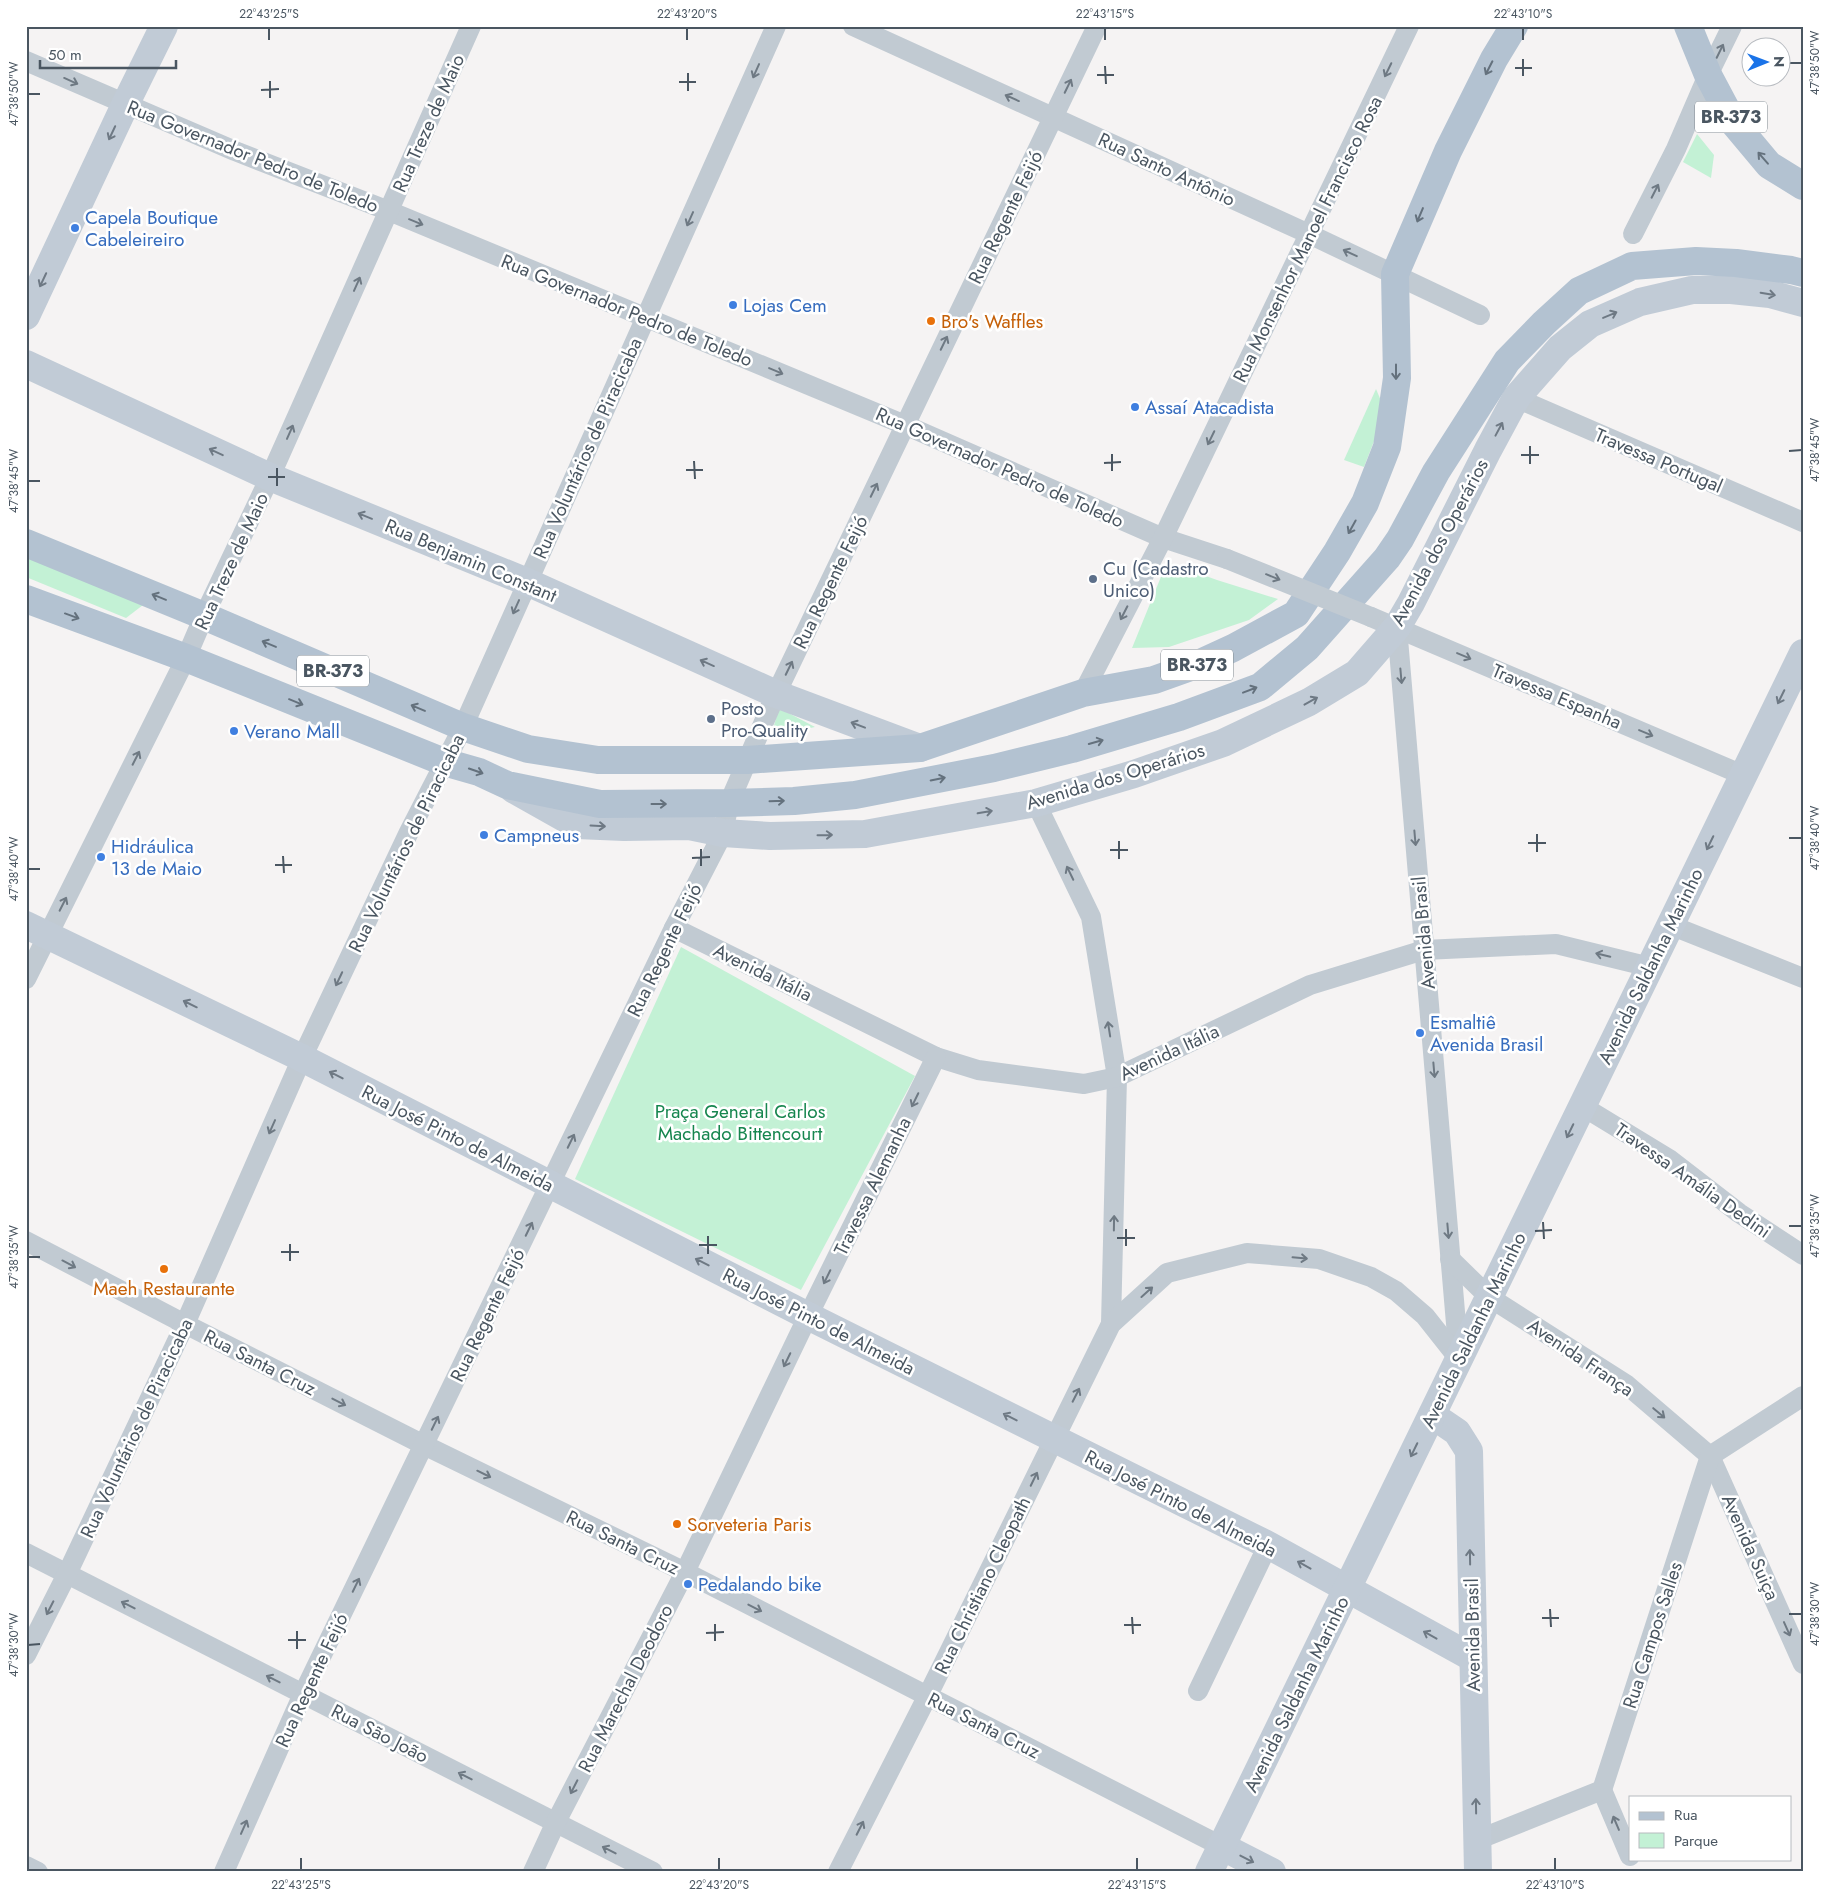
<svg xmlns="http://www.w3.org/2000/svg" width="1829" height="1898" viewBox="0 0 1829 1898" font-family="Jost,sans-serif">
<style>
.green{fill:#c3f1d5}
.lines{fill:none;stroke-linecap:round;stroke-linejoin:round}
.street{stroke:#c1cad2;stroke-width:20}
.secondary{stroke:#c1cbd6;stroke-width:28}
.primary{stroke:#b3c2d1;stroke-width:28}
.street-bridge{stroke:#c1cad2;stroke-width:20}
.oneway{stroke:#6e7983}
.oneway2{stroke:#64717d}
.oneway3{stroke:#6e7984}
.ticks{fill:none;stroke:#4a5661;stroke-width:2}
.shop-dot{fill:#3f7fe0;stroke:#fff;stroke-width:2}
.food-dot{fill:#e8710a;stroke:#fff;stroke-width:2}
.service-dot{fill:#5c6f8a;stroke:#fff;stroke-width:2}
.labels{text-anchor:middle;stroke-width:5;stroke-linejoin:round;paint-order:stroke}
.shield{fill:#fff;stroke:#808990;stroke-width:1}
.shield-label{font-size:18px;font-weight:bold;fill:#4a5661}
.street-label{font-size:19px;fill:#4a5661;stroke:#fff}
.shop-label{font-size:19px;fill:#366cbe;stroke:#fff;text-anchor:start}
.food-label{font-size:19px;fill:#c56008;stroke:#fff;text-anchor:start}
.service-label{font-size:19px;fill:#4e5e75;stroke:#fff;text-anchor:start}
.park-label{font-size:19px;fill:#17864f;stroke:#fff}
.neatline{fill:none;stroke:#4a5661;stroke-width:2}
.ticks-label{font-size:12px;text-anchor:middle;fill:#4a5661}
</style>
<rect width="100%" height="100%" fill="#f5f3f3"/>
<g class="green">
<polygon points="1697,134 1714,155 1711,178 1683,162"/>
<polygon points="1376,389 1382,403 1376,436 1364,467 1344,460"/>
<polygon points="26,555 143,605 126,618 26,577"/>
<polygon points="1167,562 1217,580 1278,599 1249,620 1169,647 1132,648"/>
<polygon points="779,708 815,727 771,736"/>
<polygon points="681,947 915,1076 801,1290 575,1179"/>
</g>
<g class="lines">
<g class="street">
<polyline points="853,26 1309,234 1480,315"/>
<polyline points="26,61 235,151 389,211 905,425 1163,538 1227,559"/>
<polyline points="1633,234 1676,149 1708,75 1732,26"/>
<polyline points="1516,398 1803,522"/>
<polyline points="1371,617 1743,775"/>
<polyline points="1397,627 1459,1359"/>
<polyline points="1083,693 1163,538 1409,26"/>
<polyline points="1036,803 1091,917 1117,1077 1111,1324"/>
<polyline points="1670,925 1803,978"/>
<polyline points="674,928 936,1057 978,1070 1084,1084 1117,1077 1310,985 1424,950 1556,944 1650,967"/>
<polyline points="26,979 186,658 204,616 270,477 471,26"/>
<polyline points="1582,1106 1669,1159 1739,1213 1803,1255"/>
<polyline points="26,1241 185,1324 424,1445 685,1572 1221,1846"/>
<polyline points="1450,1259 1489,1297 1627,1385 1710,1456 1803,1664"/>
<polyline points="26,1553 653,1872"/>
<polyline points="26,1655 67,1574 185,1324 302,1058 409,832 463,727 776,26"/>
<polyline points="1198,1691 1268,1545"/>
<polyline points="1602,1790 1630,1856"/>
<polyline points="1477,1840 1602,1790 1710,1456 1803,1396"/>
<polyline points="26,1866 38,1872"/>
<polyline points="224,1872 303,1694 674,928 723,833 729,803 776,694 1097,26"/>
<polyline points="533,1872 556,1822 685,1572 808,1316 936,1057"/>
<polyline points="838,1872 927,1697 1111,1324 1167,1273 1247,1253 1319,1259 1371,1277 1396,1291 1425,1316 1459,1359"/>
</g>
<g class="secondary">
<polyline points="26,316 125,105 164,26"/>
<polyline points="26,364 270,477 527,582 776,694 920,748"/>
<polyline points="513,789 577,825 624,827 689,826 723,833 770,836 865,834 1036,803 1134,774 1223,743 1309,702 1357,673 1397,627 1411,603 1488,450 1516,398 1560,348 1590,324 1640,302 1692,290 1731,290 1770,294 1803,303"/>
<polyline points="26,925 302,1058 808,1316 1268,1545 1473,1658"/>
<polyline points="1432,1415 1457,1432 1469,1451 1478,1872"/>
<polyline points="1221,1846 1272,1872"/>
<polyline points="1209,1872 1803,653"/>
</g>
<g class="primary">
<polyline points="1688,26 1708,75 1733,122 1769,165 1803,186"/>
<polyline points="26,543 204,616 463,727 528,749 598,760 747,760 920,748 1083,693 1154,680 1196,665 1233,648 1296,614 1337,552 1365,503 1387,447 1397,378 1395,274 1448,151 1494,59 1514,26"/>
<polyline points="26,599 186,658 444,762 479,772 507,785 600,804 729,803 794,801 855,795 994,768 1072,749 1179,717 1260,687 1307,648 1387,558 1400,539 1436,472 1507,361 1544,323 1579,291 1632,266 1696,261 1736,263 1791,270 1803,273"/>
</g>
<polyline class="street-bridge" points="1227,559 1371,617"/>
</g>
<defs><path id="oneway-shaft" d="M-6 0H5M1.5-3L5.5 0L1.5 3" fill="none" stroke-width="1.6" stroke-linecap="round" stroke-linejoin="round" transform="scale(1.25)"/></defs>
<g class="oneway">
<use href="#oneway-shaft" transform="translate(1720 51) rotate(-64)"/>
<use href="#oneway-shaft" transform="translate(1388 70) rotate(116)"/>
<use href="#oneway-shaft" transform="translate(756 71) rotate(114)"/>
<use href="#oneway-shaft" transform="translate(71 81) rotate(24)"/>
<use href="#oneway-shaft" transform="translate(1068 86) rotate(-64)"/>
<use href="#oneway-shaft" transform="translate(1012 98) rotate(-156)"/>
<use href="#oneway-shaft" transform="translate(1655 191) rotate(-63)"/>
<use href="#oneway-shaft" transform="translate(690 219) rotate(114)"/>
<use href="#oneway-shaft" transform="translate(416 222) rotate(22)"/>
<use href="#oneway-shaft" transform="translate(1350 253) rotate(-155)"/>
<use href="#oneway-shaft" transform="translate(357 284) rotate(-66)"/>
<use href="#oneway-shaft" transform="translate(944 343) rotate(-64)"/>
<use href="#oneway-shaft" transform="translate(776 371) rotate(23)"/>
<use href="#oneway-shaft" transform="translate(290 432) rotate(-66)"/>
<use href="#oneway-shaft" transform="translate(1211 438) rotate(116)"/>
<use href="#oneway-shaft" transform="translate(874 490) rotate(-64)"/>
<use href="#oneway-shaft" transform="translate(1273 577) rotate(22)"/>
<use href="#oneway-shaft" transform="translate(516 607) rotate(114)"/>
<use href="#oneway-shaft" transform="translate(1124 613) rotate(117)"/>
<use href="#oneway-shaft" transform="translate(1464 656) rotate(23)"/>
<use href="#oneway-shaft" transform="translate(789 668) rotate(-64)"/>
<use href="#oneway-shaft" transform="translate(1401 676) rotate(85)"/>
<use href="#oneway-shaft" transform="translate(1646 733) rotate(23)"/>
<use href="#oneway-shaft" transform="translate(136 758) rotate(-63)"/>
<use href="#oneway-shaft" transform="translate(1415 838) rotate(85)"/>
<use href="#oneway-shaft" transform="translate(1070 873) rotate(-116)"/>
<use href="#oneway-shaft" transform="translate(63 904) rotate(-63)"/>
<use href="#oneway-shaft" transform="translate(1603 955) rotate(-166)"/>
<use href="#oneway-shaft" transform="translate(339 979) rotate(115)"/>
<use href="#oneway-shaft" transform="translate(1109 1029) rotate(-99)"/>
<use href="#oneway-shaft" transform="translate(1434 1070) rotate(85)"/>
<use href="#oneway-shaft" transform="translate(915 1100) rotate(116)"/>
<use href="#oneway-shaft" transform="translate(272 1127) rotate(114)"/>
<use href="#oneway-shaft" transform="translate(571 1141) rotate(-64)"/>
<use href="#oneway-shaft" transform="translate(1114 1223) rotate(-89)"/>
<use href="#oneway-shaft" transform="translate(529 1229) rotate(-64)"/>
<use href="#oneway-shaft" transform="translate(1448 1231) rotate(85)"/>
<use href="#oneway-shaft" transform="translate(1300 1258) rotate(5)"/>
<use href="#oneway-shaft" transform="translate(69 1264) rotate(28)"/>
<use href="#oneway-shaft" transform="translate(827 1277) rotate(116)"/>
<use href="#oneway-shaft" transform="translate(1147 1292) rotate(-42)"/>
<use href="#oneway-shaft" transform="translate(787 1360) rotate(116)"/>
<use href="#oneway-shaft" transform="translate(1076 1395) rotate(-63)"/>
<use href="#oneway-shaft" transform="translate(339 1402) rotate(27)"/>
<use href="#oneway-shaft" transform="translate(1659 1413) rotate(40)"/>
<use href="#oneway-shaft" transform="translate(435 1423) rotate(-64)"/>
<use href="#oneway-shaft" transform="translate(484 1474) rotate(26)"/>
<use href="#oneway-shaft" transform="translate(1034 1479) rotate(-64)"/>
<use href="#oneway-shaft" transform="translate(356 1585) rotate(-64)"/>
<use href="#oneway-shaft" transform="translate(128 1605) rotate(-153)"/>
<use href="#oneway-shaft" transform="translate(50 1608) rotate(117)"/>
<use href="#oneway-shaft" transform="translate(755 1608) rotate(27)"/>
<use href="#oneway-shaft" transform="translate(1787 1629) rotate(66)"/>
<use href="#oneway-shaft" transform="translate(273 1679) rotate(-153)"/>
<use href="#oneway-shaft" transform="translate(465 1776) rotate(-153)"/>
<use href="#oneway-shaft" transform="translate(574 1787) rotate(117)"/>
<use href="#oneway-shaft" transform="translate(1616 1823) rotate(-113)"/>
<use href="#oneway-shaft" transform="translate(244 1827) rotate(-66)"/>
<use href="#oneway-shaft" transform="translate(860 1828) rotate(-63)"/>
<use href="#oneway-shaft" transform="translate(609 1850) rotate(-153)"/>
</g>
<g class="oneway2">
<use href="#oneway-shaft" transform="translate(1489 68) rotate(117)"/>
<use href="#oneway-shaft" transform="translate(1763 158) rotate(-131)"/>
<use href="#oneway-shaft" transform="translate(1420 215) rotate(113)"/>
<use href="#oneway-shaft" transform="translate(1396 372) rotate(90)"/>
<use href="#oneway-shaft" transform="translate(1352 527) rotate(119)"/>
<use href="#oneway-shaft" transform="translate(159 597) rotate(-158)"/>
<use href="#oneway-shaft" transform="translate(72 616) rotate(20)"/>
<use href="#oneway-shaft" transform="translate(269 644) rotate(-157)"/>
<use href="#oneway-shaft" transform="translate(1250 690) rotate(-21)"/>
<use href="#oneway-shaft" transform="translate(296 702) rotate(22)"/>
<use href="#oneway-shaft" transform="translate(418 708) rotate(-157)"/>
<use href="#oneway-shaft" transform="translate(1096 742) rotate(-16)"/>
<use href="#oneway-shaft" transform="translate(476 771) rotate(19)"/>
<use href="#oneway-shaft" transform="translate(938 779) rotate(-11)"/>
<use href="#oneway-shaft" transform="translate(777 801) rotate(-2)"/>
<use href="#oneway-shaft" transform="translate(659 804)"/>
</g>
<g class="oneway3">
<use href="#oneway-shaft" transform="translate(112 133) rotate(115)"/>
<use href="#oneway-shaft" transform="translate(43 280) rotate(115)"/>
<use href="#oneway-shaft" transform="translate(1768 294) rotate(10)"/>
<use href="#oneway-shaft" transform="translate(1610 315) rotate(-23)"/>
<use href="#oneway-shaft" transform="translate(1499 429) rotate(-62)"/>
<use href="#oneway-shaft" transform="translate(216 452) rotate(-155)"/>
<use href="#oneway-shaft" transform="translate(365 516) rotate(-158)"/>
<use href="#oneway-shaft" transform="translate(707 663) rotate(-156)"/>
<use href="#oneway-shaft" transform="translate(1781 697) rotate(116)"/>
<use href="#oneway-shaft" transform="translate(1311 701) rotate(-29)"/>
<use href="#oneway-shaft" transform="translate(858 725) rotate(-159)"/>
<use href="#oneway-shaft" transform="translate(985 812) rotate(-10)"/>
<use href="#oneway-shaft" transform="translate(598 826) rotate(3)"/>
<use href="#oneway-shaft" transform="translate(825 835) rotate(-1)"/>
<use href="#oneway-shaft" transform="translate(1710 843) rotate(116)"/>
<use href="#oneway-shaft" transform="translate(190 1004) rotate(-154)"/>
<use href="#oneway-shaft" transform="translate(336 1075) rotate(-153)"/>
<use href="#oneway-shaft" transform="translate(1570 1131) rotate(116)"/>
<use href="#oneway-shaft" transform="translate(702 1262) rotate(-153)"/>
<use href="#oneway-shaft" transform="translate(1010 1417) rotate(-153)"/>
<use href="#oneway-shaft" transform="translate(1414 1450) rotate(116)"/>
<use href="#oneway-shaft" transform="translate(1470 1557) rotate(-91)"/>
<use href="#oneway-shaft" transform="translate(1304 1565) rotate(-151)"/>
<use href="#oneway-shaft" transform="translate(1430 1635) rotate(-151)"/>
<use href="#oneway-shaft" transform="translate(1476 1806) rotate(-91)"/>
<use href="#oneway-shaft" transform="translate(1247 1859) rotate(27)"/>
</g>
<path class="ticks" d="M 269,28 L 269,40M 687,28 L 687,40M 1105,28 L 1105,40M 1523,28 L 1523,40M 1523,59 L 1523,76M 1789,63 L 1802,63M 1105,66 L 1106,84M 1515,68 L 1532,68M 688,73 L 688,91M 1097,75 L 1114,75M 270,81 L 270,98M 679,82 L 696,82M 261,90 L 279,89M 28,94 L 40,94M 1530,446 L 1530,464M 1789,451 L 1802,450M 1112,454 L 1112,471M 1521,455 L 1539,455M 694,461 L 695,479M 1104,463 L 1121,462M 277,468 L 277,486M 686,470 L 703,470M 268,477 L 285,477M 28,481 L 40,481M 1537,834 L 1537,852M 1789,838 L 1802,838M 1119,841 L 1119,859M 1528,843 L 1546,843M 701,849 L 701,866M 1110,850 L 1128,850M 283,856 L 284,873M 692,858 L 710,857M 275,865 L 292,865M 28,869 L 40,869M 1543,1222 L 1544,1239M 1789,1226 L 1802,1226M 1126,1229 L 1126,1246M 1535,1231 L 1552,1230M 708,1236 L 708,1254M 1117,1238 L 1135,1238M 290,1244 L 290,1261M 699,1245 L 717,1245M 281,1252 L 299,1252M 28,1257 L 40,1257M 1550,1609 L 1551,1627M 1789,1614 L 1802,1614M 1132,1617 L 1133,1634M 1542,1618 L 1559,1618M 715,1624 L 715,1641M 1124,1625 L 1141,1625M 297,1631 L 297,1649M 706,1633 L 724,1632M 288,1640 L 306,1640M 28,1645 L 40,1644M 301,1858 L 301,1870M 719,1858 L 719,1870M 1137,1858 L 1137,1870M 1555,1858 L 1555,1870"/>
<g class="shop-dot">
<circle cx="75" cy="228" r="5"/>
<circle cx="733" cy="305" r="5"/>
<circle cx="1135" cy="407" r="5"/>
<circle cx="234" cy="731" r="5"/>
<circle cx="484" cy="835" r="5"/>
<circle cx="101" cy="857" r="5"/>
<circle cx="1420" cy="1033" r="5"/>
<circle cx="688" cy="1584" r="5"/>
</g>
<g class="food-dot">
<circle cx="931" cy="321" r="5"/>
<circle cx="164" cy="1269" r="5"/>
<circle cx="677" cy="1524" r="5"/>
</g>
<g class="service-dot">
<circle cx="1093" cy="579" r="5"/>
<circle cx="711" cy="719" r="5"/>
</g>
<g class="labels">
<g class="shield">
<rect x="1695" y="101.5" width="72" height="31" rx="4"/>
<rect x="1161" y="649.5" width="72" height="31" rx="4"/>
<rect x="297" y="655.5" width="72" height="31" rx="4"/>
</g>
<g class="shield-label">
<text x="1731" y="123">BR-373</text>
<text x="1197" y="671">BR-373</text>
<text x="333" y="677">BR-373</text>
</g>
<g class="street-label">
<text transform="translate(428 123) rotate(-66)" y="7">Rua Treze de Maio</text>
<text transform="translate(253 156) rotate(22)" y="7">Rua Governador Pedro de Toledo</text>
<text transform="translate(1167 169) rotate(25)" y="7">Rua Santo Antônio</text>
<text transform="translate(1005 217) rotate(-64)" y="7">Rua Regente Feijó</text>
<text transform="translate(1307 239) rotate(-64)" y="7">Rua Monsenhor Manoel Francisco Rosa</text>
<text transform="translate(627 310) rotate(22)" y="7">Rua Governador Pedro de Toledo</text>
<text transform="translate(587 448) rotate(-66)" y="7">Rua Voluntários de Piracicaba</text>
<text transform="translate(1659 460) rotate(23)" y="7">Travessa Portugal</text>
<text transform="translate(1000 467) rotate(24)" y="7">Rua Governador Pedro de Toledo</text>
<text transform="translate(1439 542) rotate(-62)" y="7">Avenida dos Operários</text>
<text transform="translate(471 560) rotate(23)" y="7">Rua Benjamin Constant</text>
<text transform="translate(231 561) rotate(-65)" y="7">Rua Treze de Maio</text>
<text transform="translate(830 582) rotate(-64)" y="7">Rua Regente Feijó</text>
<text transform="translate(1557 696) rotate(23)" y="7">Travessa Espanha</text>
<text transform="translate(1115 776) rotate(-17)" y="7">Avenida dos Operários</text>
<text transform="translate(406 843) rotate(-64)" y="7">Rua Voluntários de Piracicaba</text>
<text transform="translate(1423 933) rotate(-95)" y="7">Avenida Brasil</text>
<text transform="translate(664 950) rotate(-64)" y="7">Rua Regente Feijó</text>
<text transform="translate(1650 966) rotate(-64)" y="7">Avenida Saldanha Marinho</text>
<text transform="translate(763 972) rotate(26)" y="7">Avenida Itália</text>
<text transform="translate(1169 1052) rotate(-25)" y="7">Avenida Itália</text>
<text transform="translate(458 1138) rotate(27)" y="7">Rua José Pinto de Almeida</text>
<text transform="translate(1693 1180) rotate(35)" y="7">Travessa Amália Dedini</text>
<text transform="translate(872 1186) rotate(-64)" y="7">Travessa Alemanha</text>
<text transform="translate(487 1315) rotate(-64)" y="7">Rua Regente Feijó</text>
<text transform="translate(819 1321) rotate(27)" y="7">Rua José Pinto de Almeida</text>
<text transform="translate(1473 1330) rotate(-64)" y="7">Avenida Saldanha Marinho</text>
<text transform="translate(1581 1357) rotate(34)" y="7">Avenida França</text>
<text transform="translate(260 1362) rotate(27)" y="7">Rua Santa Cruz</text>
<text transform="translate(136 1428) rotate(-65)" y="7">Rua Voluntários de Piracicaba</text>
<text transform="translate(1181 1503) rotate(27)" y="7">Rua José Pinto de Almeida</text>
<text transform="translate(623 1542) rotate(26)" y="7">Rua Santa Cruz</text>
<text transform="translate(1751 1547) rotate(66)" y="7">Avenida Suiça</text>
<text transform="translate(982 1585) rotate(-64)" y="7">Rua Christiano Cleopath</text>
<text transform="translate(1472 1635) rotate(-91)" y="7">Avenida Brasil</text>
<text transform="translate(1652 1635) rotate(-72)" y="7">Rua Campos Salles</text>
<text transform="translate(311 1680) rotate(-65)" y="7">Rua Regente Feijó</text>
<text transform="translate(625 1688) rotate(-63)" y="7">Rua Marechal Deodoro</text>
<text transform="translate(1296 1694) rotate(-64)" y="7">Avenida Saldanha Marinho</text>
<text transform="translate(984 1725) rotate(27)" y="7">Rua Santa Cruz</text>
<text transform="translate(380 1733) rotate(27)" y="7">Rua São João</text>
</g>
<g class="shop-label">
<text x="85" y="224">Capela Boutique<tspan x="85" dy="22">Cabeleireiro</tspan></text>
<text x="743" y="312">Lojas Cem</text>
<text x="1145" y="414">Assaí Atacadista</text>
<text x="244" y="738">Verano Mall</text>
<text x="494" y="842">Campneus</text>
<text x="111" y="853">Hidráulica<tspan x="111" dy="22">13 de Maio</tspan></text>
<text x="1430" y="1029">Esmaltiê<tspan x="1430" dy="22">Avenida Brasil</tspan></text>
<text x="698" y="1591">Pedalando bike</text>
</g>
<g class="food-label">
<text x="941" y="328">Bro's Waffles</text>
<text x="164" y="1295" text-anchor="middle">Maeh Restaurante</text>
<text x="687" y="1531">Sorveteria Paris</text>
</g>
<g class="service-label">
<text x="1103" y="575">Cu (Cadastro<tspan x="1103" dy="22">Unico)</tspan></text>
<text x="721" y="715">Posto<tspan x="721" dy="22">Pro-Quality</tspan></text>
</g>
<g class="park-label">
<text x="740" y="1118">Praça General Carlos<tspan x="740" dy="22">Machado Bittencourt</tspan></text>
</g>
</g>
<rect width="1829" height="1898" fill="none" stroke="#ffffff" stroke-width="55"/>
<rect x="1629" y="1796" width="162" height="65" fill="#ffffff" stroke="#b7bbc0"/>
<rect x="1639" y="1812" width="25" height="8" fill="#b3c2d1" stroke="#b7bbc0"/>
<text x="1674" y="1820" font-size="15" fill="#4a5661">Rua</text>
<rect x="1639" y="1833" width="25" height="15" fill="#c3f1d5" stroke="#b7bbc0"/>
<text x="1674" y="1846" font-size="15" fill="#4a5661">Parque</text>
<g transform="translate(1766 62) rotate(89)"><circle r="24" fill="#ffffff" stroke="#b7bbc0"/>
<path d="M0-4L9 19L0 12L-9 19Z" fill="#1a73e8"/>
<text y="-8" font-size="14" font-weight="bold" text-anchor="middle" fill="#4a5661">N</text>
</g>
<path d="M40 60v8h136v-8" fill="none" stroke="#4a5661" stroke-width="2.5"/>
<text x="48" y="60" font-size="15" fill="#4a5661" stroke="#ffffff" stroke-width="4" paint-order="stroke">50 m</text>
<rect x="28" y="28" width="1774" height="1842" class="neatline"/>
<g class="ticks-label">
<text x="269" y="18">22°43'25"S</text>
<text x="687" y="18">22°43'20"S</text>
<text x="1105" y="18">22°43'15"S</text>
<text x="1523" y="18">22°43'10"S</text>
<text transform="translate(1815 63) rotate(-90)" y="4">47°38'50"W</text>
<text transform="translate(14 94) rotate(-90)" y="4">47°38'50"W</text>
<text transform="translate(1815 450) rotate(-90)" y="4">47°38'45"W</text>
<text transform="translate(14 481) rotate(-90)" y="4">47°38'45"W</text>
<text transform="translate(1815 838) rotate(-90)" y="4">47°38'40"W</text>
<text transform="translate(14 869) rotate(-90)" y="4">47°38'40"W</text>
<text transform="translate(1815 1226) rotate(-90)" y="4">47°38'35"W</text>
<text transform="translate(14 1257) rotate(-90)" y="4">47°38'35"W</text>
<text transform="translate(1815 1614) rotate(-90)" y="4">47°38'30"W</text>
<text transform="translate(14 1645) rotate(-90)" y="4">47°38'30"W</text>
<text x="301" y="1889">22°43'25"S</text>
<text x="719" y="1889">22°43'20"S</text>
<text x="1137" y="1889">22°43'15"S</text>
<text x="1555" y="1889">22°43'10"S</text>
</g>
</svg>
